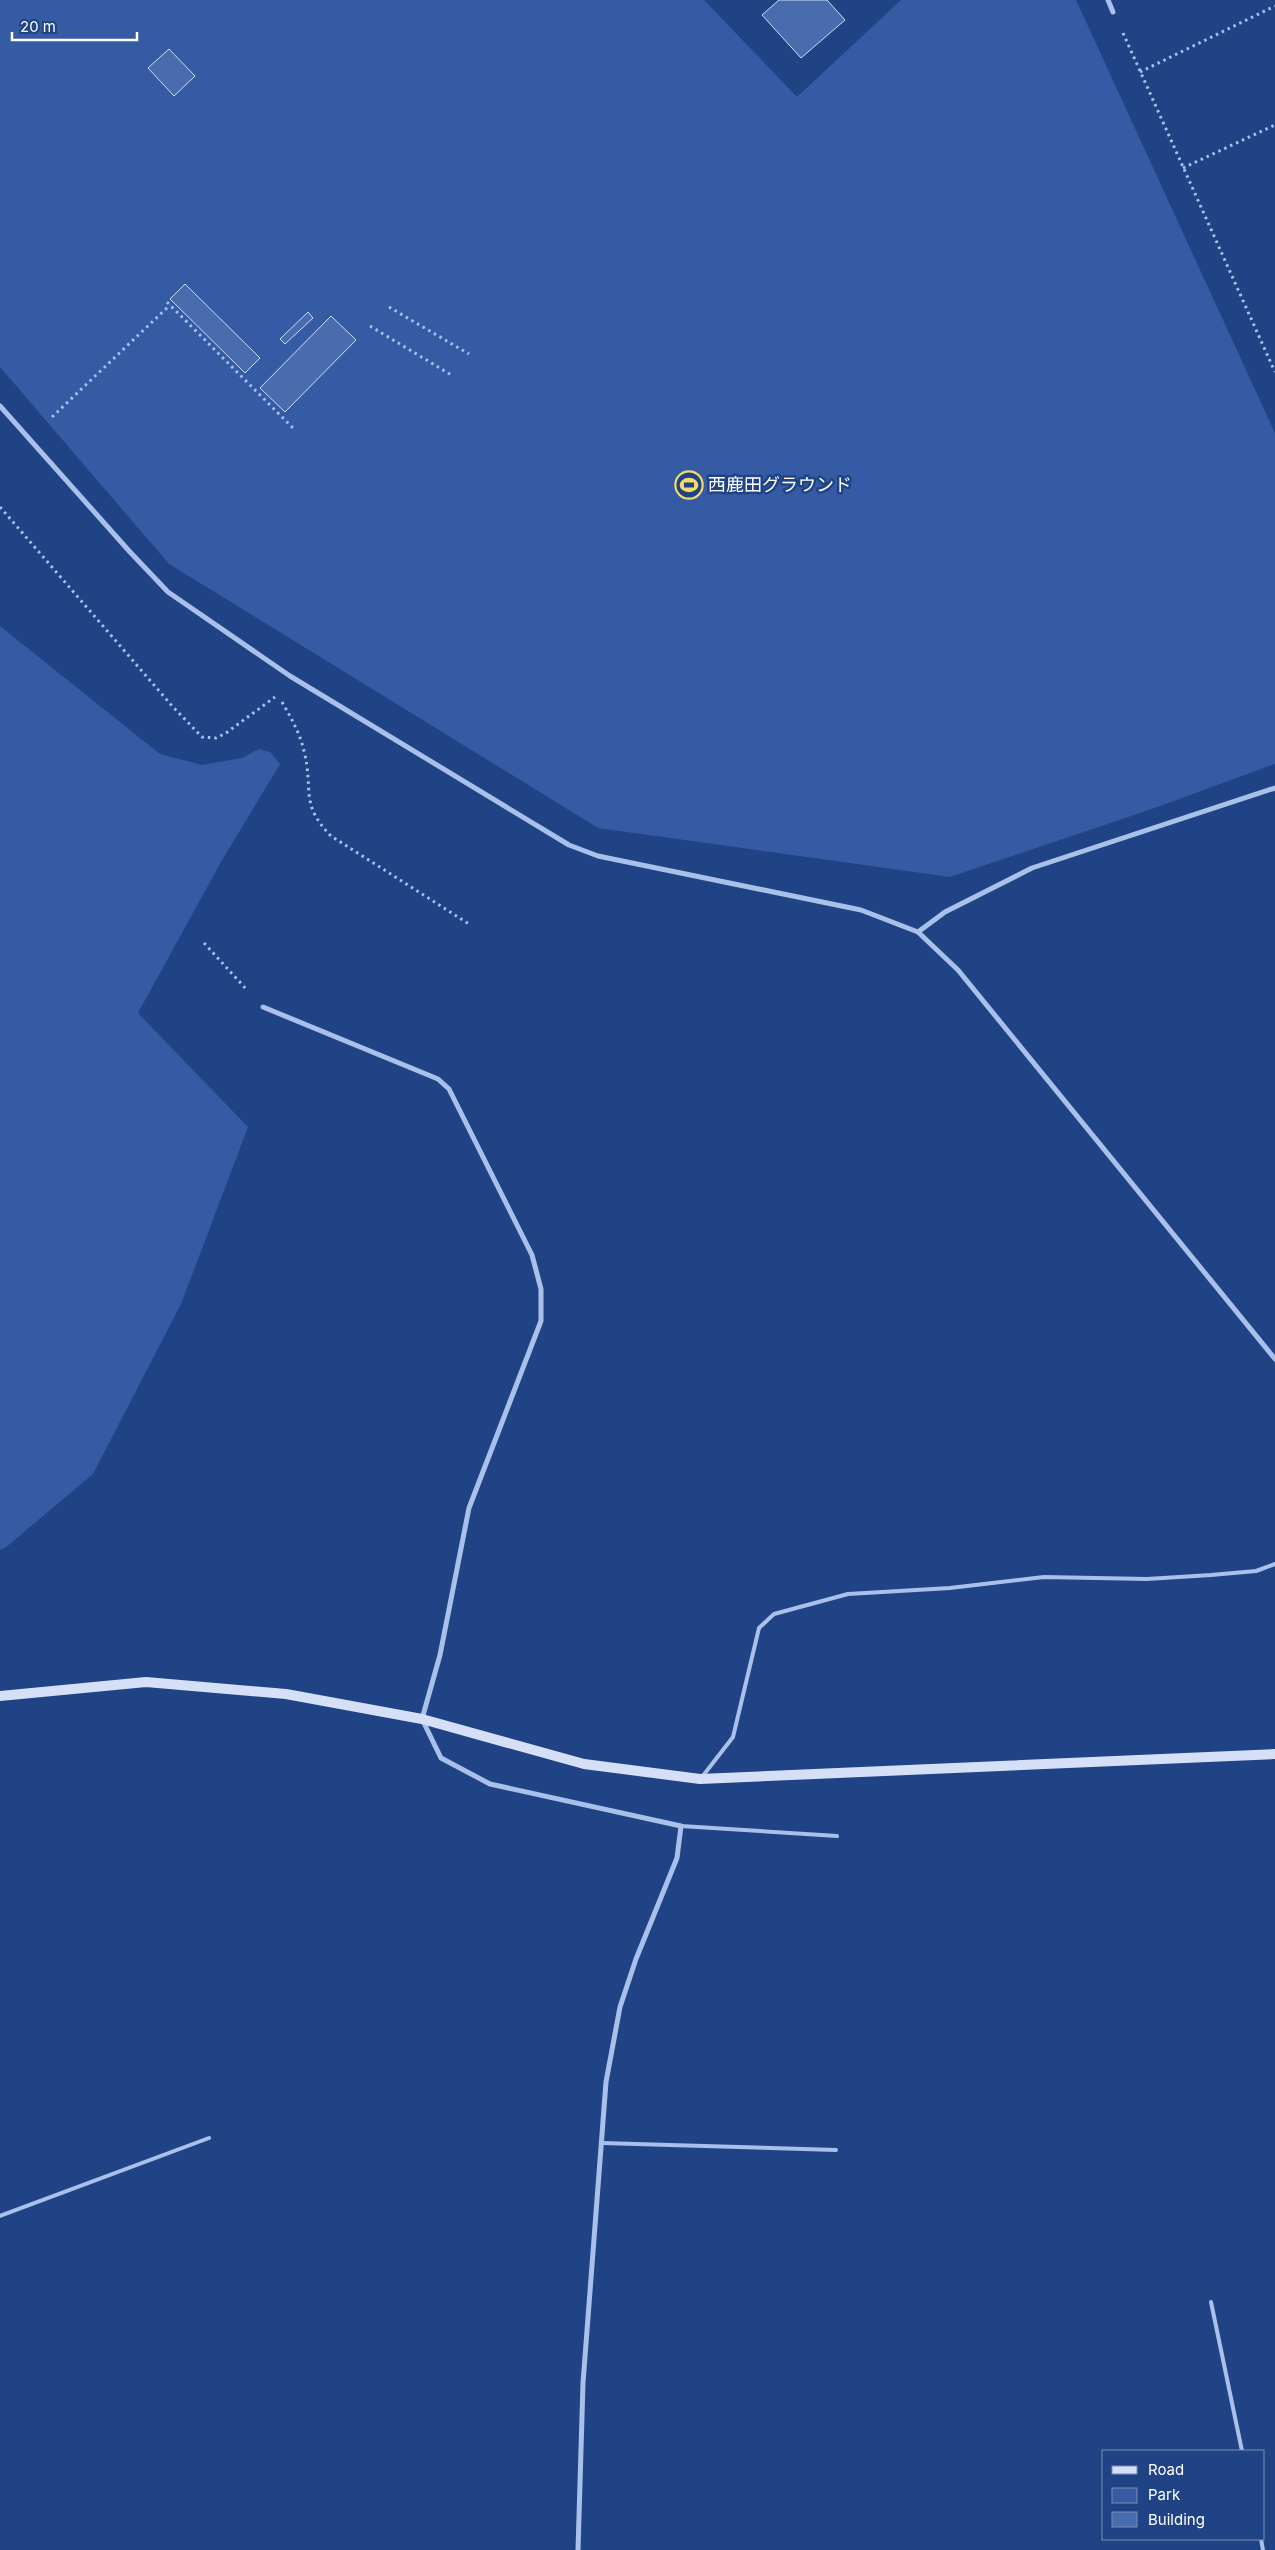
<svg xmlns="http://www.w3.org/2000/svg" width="1275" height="2550" viewBox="0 0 1275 2550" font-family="Inter,'Noto Sans JP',sans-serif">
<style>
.green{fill:#345ba3}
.building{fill:#496cae;stroke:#ceddf7}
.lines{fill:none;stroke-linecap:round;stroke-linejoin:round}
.path{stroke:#a9c0ea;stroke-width:3;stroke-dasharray:2.5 4;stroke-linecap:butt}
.lane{stroke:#a9c0ea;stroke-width:4}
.street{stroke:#a9c0ea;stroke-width:5}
.secondary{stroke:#d5e0f8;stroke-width:10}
.labels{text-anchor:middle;stroke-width:5;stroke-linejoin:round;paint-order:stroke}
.poi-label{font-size:18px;fill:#fff;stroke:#204386;text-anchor:start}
</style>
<rect width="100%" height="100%" fill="#204386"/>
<g class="green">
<polygon points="0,0 704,0 797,97 901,0 1076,0 1275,433 1275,764 1149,810 950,877 598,828 169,564 0,367"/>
<polygon points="0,626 160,754 202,765 242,758 259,749 270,752 280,764 221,862 138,1013 248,1127 181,1304 93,1474 5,1548 0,1550"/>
</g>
<g class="building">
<polygon points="779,0 827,0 845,20 801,58 762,15"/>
<polygon points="169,49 195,76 174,96 148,68"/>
<polygon points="185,284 260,358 245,373 170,299"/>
<polygon points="308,312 313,318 285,344 280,339"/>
<polygon points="331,316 356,340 285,412 260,388"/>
</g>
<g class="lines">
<g class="path">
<polyline points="1123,33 1275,372"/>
<polyline points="1140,72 1275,6"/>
<polyline points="1183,168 1275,125"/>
<polyline points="167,302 295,430"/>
<polyline points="389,307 469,354"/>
<polyline points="370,326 453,376"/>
<polyline points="52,417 170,305"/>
<polyline points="0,507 173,707 202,737 216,738 226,733 275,697"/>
<path d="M 282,702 C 291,718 300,733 304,751 C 314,790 299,803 331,836 L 469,924"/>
<polyline points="204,943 247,990"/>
</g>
<g class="lane">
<polyline points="702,1777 733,1737 759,1628 774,1614 848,1594 950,1588 1044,1577 1147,1579 1211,1575 1256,1571 1275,1564"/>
<polyline points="681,1826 837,1836"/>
<polyline points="602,2143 836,2150"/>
<polyline points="0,2216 209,2138"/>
<polyline points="1211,2302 1242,2451"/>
<polyline points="1261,2539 1263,2550"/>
</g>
<g class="street">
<polyline points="1108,0 1113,12"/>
<polyline points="0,406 130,552 168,592 290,676 569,845 598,856 861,910 918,932 958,970 1275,1359"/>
<polyline points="918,932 945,912 1032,868 1275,788"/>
<polyline points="263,1007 438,1079 449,1089 532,1255 541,1289 541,1321 469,1508 440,1655 422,1719 441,1758 490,1784 681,1826 677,1858 636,1959 620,2007 606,2082 583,2383 578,2550"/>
</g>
<polyline class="secondary" points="0,1696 146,1682 286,1694 422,1719 584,1764 700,1779 1275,1754"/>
</g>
<defs>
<g id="stadium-ring" transform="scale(1.4375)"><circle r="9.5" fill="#204386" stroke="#f7dc6a" stroke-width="1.5"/><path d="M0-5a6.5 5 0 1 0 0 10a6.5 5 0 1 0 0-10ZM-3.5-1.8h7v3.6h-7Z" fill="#f7dc6a"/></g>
</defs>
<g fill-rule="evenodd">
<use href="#stadium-ring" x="689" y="485"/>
</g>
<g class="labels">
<g class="poi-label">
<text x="708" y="491">西鹿田グラウンド</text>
</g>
</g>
<rect x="1102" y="2450" width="162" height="90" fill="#204386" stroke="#798eb6"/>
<rect x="1112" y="2466" width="25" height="8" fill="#d5e0f8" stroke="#798eb6"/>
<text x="1148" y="2475" font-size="15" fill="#ffffff">Road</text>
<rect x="1112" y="2488" width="25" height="15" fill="#345ba3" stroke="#798eb6"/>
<text x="1148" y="2500" font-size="15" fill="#ffffff">Park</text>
<rect x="1112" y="2512" width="25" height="15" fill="#496cae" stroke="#798eb6"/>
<text x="1148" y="2525" font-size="15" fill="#ffffff">Building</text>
<path d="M12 32v8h125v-8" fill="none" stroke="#ffffff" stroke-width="2.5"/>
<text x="20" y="32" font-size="15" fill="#ffffff" stroke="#204386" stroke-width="4" paint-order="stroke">20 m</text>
</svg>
